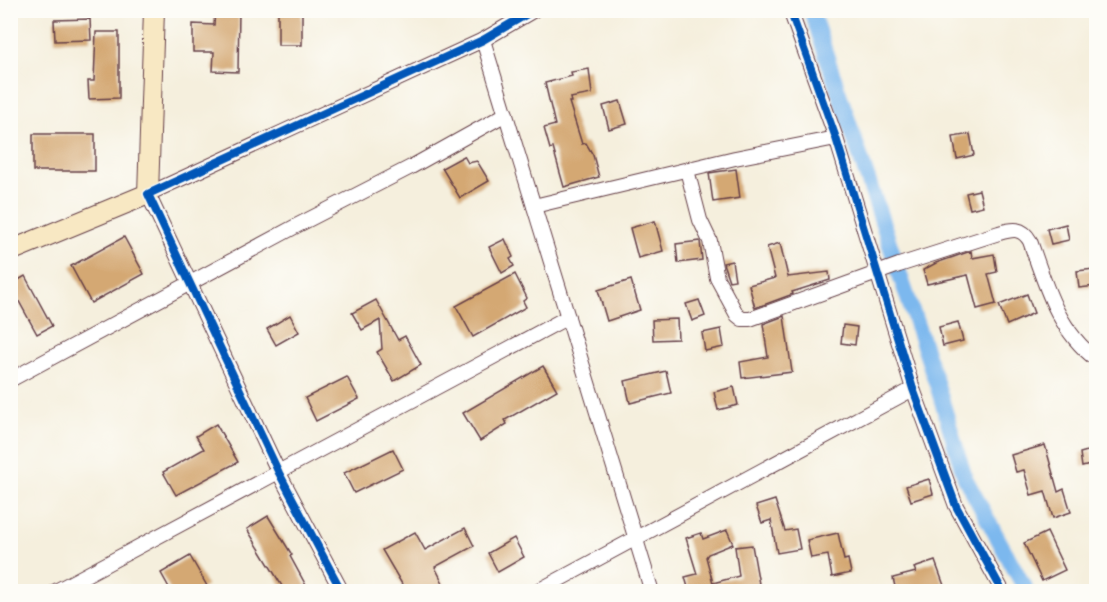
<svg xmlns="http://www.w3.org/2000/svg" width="1107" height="602" viewBox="0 0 1107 602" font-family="'Gentium Book Plus',serif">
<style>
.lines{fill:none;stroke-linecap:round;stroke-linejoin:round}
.canal{stroke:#7bb8ee;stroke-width:16}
.building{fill:#d4a873}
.street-casing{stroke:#643e46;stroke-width:16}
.secondary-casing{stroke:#643e46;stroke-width:22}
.street{stroke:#fff;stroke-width:14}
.secondary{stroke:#f8e8c3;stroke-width:20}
.cycleway-casing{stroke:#fdfcf7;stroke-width:11}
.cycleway{stroke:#0057b8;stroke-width:8}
</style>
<rect width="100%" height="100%" fill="#fdfcf7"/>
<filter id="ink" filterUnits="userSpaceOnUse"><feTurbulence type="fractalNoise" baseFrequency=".0167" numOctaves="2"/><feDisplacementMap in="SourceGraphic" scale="12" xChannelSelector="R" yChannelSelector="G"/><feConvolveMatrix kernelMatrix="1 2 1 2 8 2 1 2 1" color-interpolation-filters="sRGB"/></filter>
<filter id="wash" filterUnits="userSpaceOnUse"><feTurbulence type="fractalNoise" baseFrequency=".008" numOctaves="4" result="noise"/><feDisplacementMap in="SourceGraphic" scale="24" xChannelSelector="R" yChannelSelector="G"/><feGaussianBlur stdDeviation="1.35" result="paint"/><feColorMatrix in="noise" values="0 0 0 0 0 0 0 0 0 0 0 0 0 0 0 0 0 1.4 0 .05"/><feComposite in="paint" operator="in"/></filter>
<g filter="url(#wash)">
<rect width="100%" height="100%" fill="#f5efdd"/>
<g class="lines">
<polyline class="canal" points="811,10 938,388 965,478 1027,592"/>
</g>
<g id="blocks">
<g class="building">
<polygon points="215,10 239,10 238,72 213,71 214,52 193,52 193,24 214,25"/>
<rect x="278" y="10" width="24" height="35"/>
<polygon points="90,19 91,40 55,41 54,20"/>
<polygon points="96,32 119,32 119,98 89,99 88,81 94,81"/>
<polygon points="589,69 592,94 570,98 571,102 569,102 582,144 586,143 593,155 599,177 564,187 553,148 550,149 544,128 555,125 545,83 572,76 571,72"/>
<polygon points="620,101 627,124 609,129 603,106"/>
<rect x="33" y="134" width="62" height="37"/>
<polygon points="970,134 974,155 957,159 953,137"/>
<polygon points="464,156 468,163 477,161 489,181 460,198 442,168"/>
<polygon points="736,169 740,198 713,202 709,173"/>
<polygon points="979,190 983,206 970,209 966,193"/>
<polygon points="655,221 663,251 638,258 630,228"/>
<polygon points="1066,224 1069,240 1051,244 1047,229"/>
<polygon points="124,237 144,274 91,303 71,266"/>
<polygon points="505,239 513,257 510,259 514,266 502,273 489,247"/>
<polygon points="700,241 702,260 678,263 676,244"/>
<polygon points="780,243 788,277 829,272 830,280 792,292 793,294 755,308 749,285 775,278 767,247"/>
<polygon points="971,251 972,258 994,254 997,272 988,274 996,304 977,309 968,275 927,284 923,270 936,263"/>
<polygon points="732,261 735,280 729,281 723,263"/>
<polygon points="1094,269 1096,286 1079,288 1077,271"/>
<polygon points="515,274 527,298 523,301 526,307 473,337 456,306"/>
<polygon points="25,276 52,326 37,334 10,285"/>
<polygon points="631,280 640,310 607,321 598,290"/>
<polygon points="1027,294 1034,313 1007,325 999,305"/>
<polygon points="376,300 398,340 405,336 421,365 394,381 377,352 382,349 380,320 362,330 352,313"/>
<polygon points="699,300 705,316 692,321 686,304"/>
<polygon points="290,315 299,332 276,345 267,329"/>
<polygon points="784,316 792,372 742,378 740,362 768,357 763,324"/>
<polygon points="677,319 678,339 653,340 652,320"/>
<polygon points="958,322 963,341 943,346 939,327"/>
<polygon points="843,325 857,327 855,345 841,343"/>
<polygon points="721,329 724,347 705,351 702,333"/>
<polygon points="543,366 557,390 505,420 507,424 480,441 463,413"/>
<polygon points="666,371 671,393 630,403 625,381"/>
<polygon points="347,377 359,399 316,421 305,398"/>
<polygon points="734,387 738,405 718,410 714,392"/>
<polygon points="216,424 238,462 176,495 163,472 204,449 196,436"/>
<polygon points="1045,445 1058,492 1064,489 1071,512 1053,518 1045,491 1031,495 1024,470 1016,472 1011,455"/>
<polygon points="393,449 403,469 354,493 344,473"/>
<polygon points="1091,450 1094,464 1082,467 1080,453"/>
<polygon points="929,479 933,494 911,501 906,486"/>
<polygon points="775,500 785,531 796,529 800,549 777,553 771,520 762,523 756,506"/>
<polygon points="268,516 292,555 290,556 309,591 285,591 247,529"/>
<polygon points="465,528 474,546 435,567 447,591 406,591 382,550 415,532 425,550"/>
<polygon points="727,530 733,544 708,554 706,557 713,583 739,576 735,547 752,545 759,584 733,591 689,591 685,577 697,574 686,538 701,533 703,539"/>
<polygon points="1047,532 1065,570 1042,581 1024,543"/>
<polygon points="838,533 844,560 848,559 851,573 832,577 828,555 811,558 807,540"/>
<polygon points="514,538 524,557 498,572 488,553"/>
<polygon points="190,556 207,586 197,591 171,591 161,573"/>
<polygon points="935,561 946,591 896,591 893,578 916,572 914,568"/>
</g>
</g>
</g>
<g filter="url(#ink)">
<use href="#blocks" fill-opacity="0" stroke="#643e46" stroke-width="1.5"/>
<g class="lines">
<g class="street-casing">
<g id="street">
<polyline points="790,10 836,138 913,389 956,506 1003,592"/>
<polyline points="483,40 652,592"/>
<path d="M 687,170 L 700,220 L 710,241 L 717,278 L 737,315 L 742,319 L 750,319 L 899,265 L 999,233 C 1013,229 1022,227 1030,241 C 1045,284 1058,331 1096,359"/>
<polyline points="534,206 735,158 836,138"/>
<polyline points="10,380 298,225 411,167 506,114"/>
<polyline points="54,592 568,317"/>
<polyline points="342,592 279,473 148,194 483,40 534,10"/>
<polyline points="536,592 913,389"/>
</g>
</g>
<g class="secondary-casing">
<polyline id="secondary" points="10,251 148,194 154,10"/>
</g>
<use href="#street" class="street"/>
<use href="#secondary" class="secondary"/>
<g class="cycleway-casing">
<g id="cycleway">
<polyline points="790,10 836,138 913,389 956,506 1003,592"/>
<polyline points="342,592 279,473 148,194 483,40 534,10"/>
</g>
</g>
<use href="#cycleway" class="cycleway"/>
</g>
</g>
<rect width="1107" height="602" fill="none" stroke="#fdfcf7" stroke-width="36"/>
</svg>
